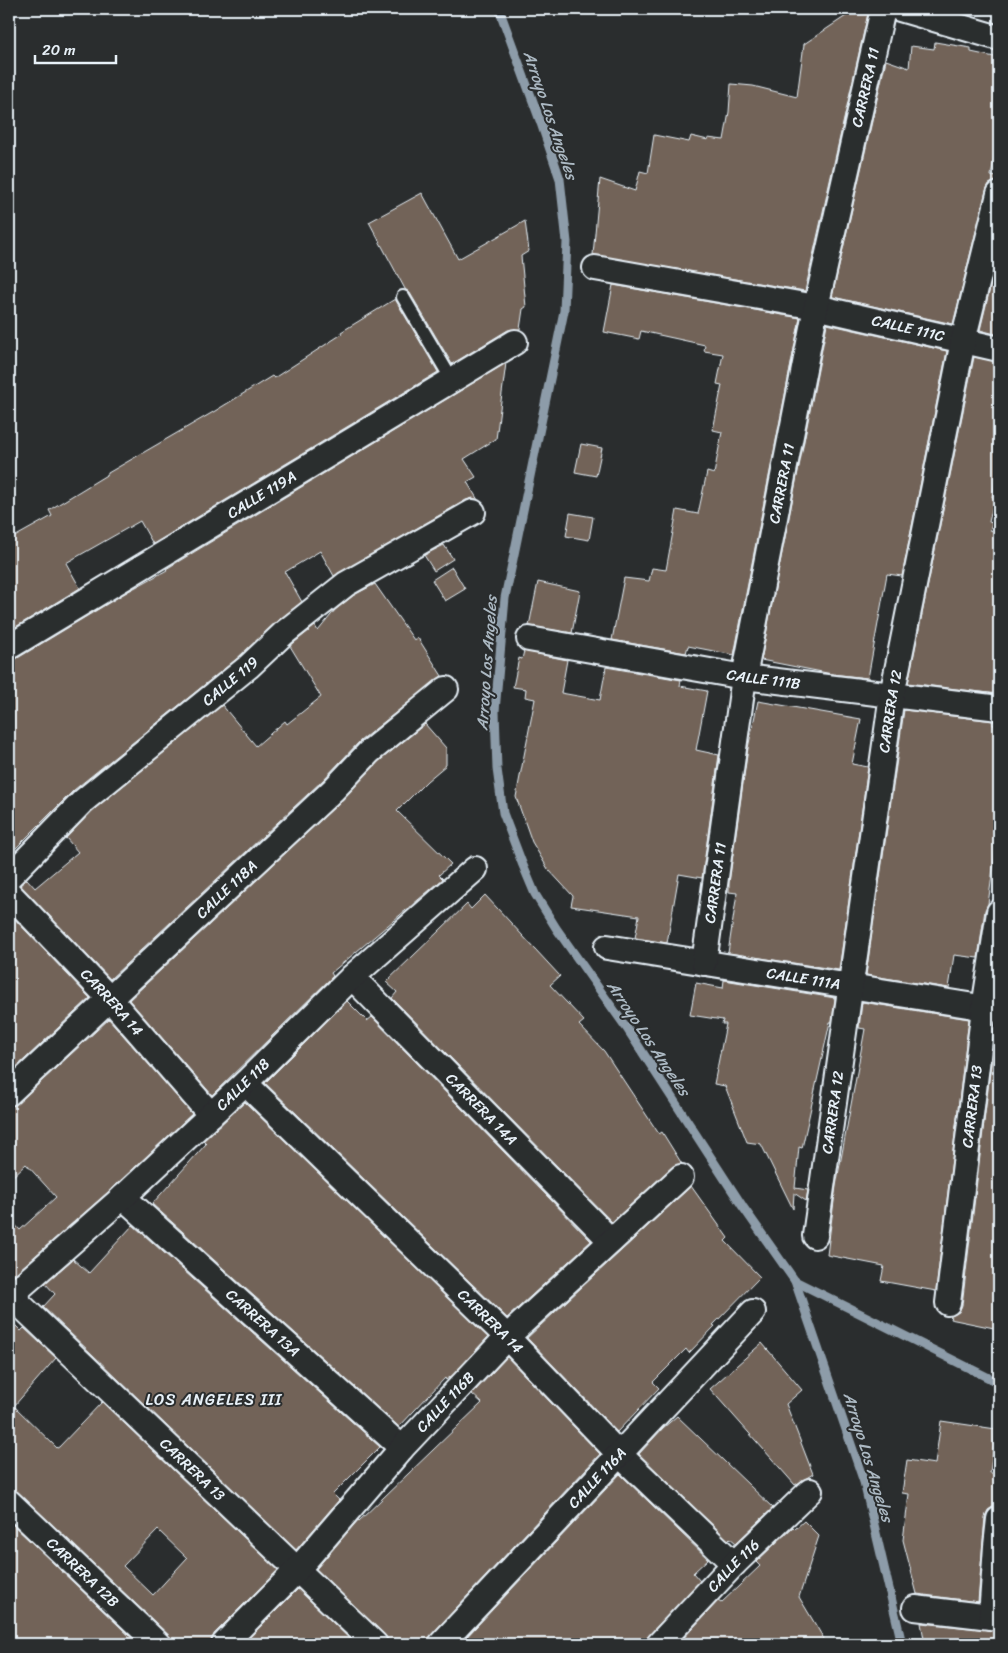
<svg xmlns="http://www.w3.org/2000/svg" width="1008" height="1653" viewBox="0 0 1008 1653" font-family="Sriracha,sans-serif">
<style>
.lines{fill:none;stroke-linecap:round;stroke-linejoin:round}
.stream{stroke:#8d9ca9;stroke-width:9}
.building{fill:#726458;stroke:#e8f1f8;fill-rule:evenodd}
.service-casing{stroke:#e8f1f8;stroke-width:16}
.minor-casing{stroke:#e8f1f8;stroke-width:28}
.service{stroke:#2a2d2e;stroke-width:12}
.minor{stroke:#2a2d2e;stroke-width:24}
.labels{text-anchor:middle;stroke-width:4;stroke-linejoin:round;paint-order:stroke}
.street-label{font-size:15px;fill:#e8f1f8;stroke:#2a2d2e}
.water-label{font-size:16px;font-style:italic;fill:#acb9c3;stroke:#2a2d2e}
.neighbourhood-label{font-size:16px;letter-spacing:1px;fill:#e8f1f8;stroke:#2a2d2e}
</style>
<rect width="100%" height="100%" fill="#2a2d2e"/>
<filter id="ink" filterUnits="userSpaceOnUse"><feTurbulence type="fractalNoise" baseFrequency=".02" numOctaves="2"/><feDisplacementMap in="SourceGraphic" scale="10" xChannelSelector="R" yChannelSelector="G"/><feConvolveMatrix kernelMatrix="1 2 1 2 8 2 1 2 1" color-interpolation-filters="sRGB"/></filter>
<g filter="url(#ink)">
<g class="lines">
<g class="stream">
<polyline points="499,9 542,126 560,179 567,242 564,311 505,598 495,711 497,769 503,813 522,863 535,894 556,928 628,1030 743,1207 795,1281 864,1482 902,1644"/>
<polyline points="795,1281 999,1383"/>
</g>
</g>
<g class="building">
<polygon points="850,9 869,9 805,291 593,255 600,179 635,191 640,171 648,173 654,135 689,142 691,136 708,140 708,138 724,140 729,112 731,84 753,86 797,97 804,44 849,14"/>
<polygon points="935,42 971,48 971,52 999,58 999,131 991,176 997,177 996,181 989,184 986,191 953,324 832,297 886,60 909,68 911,46 934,49"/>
<polygon points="422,193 458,259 525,221 529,251 521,256 526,307 523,309 520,329 508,330 452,364 410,293 405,289 369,222"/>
<polygon points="999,251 999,335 980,330"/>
<polygon points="613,285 800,318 734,655 688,646 686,653 612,640 624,578 649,581 652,568 666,570 677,510 698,514 707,472 714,474 722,432 713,430 722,385 717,384 723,354 704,351 705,345 641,331 639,339 604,332"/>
<polygon points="395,299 438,372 153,544 140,521 66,563 80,588 9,631 9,540 52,516 49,510 108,474 108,473 215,411 272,376 274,378 342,334 341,332"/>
<polygon points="827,324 947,351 902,576 887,574 868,678 832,674 761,660"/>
<polygon points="974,357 999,362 999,464 992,497 995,497 989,522 992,523 990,530 999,532 999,672 997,694 908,683"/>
<polygon points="506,363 496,439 464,459 476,477 467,482 478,500 473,498 466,500 334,576 320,551 285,572 302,602 275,623 239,657 74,790 9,855 9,661 16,659 125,593 167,570 166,569"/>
<polygon points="581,444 602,448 596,476 575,472"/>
<polygon points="570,513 593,517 589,540 566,536"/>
<polygon points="444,545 453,559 434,571 424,555"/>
<polygon points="452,567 465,589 445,601 432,580"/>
<polygon points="538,582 580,591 572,633 529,626"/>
<polygon points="375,584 414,640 418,638 442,676 360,741 323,780 110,979 20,885 27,879 35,888 78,852 66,838 92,811 222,705 256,746 285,721 287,724 321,697 290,646 315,626 318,631 335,610 354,595"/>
<polygon points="524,651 567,660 561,693 600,700 606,667 681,680 680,686 707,691 696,750 719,755 702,878 679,874 667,943 635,938 639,916 571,906 573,896 548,869 532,842 516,797 535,699 525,697 526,689 513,687 519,658 522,659"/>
<polygon points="758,701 861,719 852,764 868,767 839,970 728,953 737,893 729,892 729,883 748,748"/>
<polygon points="904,710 993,721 993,725 999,726 999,840 997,840 988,904 985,910 978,958 954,955 949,988 866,975"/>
<polygon points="425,724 446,748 446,765 427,781 397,811 451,864 439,875 443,879 331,973 333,976 212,1095 129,1000 342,800 378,762"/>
<polygon points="485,895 560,976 550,985 584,1021 579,1025 604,1051 659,1134 662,1132 682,1164 672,1167 612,1222 392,998 397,992 386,982 467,904 471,909"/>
<polygon points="9,913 90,998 9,1074"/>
<polygon points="724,980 835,998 832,1022 830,1022 802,1148 799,1147 795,1188 808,1190 806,1201 794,1193 793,1209 761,1144 747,1142 725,1086 714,1084 726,1024 722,1024 723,1020 690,1015 696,983 723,988"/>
<polygon points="347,1001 367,1021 372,1017 591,1241 507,1318 265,1083"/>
<polygon points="862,1002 969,1019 936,1291 881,1281 884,1266 827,1255 836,1186 865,1029 859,1028"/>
<polygon points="109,1019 192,1114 114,1187 9,1279 9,1218 20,1230 56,1197 26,1164 9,1180 9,1106 18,1103"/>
<polygon points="996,1023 999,1023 999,1329 950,1319 951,1316 959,1312 962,1305"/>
<polygon points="245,1102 488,1337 453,1375 446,1380 445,1378 399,1427 152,1204 206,1144 203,1141"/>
<polygon points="691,1186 728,1238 725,1241 760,1277 713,1325 715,1326 689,1353 686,1349 653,1382 659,1388 617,1432 527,1338"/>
<polygon points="133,1225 380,1447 333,1494 339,1500 296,1550 43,1307 55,1294 45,1283 73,1259 89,1273"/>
<path d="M 9,1319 L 21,1331 L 24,1328 L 56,1358 L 14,1406 L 57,1448 L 59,1447 L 102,1402 L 278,1570 L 214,1634 L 211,1644 L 178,1644 L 18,1492 L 9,1489 ZM 158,1530 L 187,1558 L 153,1595 L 123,1566 Z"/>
<polygon points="762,1343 802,1390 786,1404 813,1474 795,1485 710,1389"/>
<polygon points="507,1357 600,1454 431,1635 428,1644 388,1644 388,1640 384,1634 316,1569 358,1520 359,1521 482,1403 472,1394"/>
<polygon points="677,1416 773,1508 736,1543 730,1538 728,1540 639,1454 663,1428"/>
<polygon points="941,1421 996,1429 990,1473 999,1473 999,1505 993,1507 988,1510 985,1517 978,1602 917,1594 903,1540 909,1494 902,1493 907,1460 935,1464"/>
<polygon points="620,1474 708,1559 693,1573 700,1581 649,1635 646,1644 460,1644"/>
<polygon points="9,1521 137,1643 136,1644 9,1644"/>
<polygon points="804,1521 819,1536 799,1597 827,1644 678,1644 718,1601 721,1603 760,1566 756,1562 793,1527 795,1529"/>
<polygon points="298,1589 355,1644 243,1644"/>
<polygon points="921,1623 999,1631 999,1644 925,1644"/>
</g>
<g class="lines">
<g class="service-casing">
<polyline id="service" points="403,297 452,380"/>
</g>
<g class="minor-casing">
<g id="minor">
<polyline points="900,9 999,38"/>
<path id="s1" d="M 595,268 L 816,307 L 999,349"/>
<path id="s2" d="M 529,639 L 744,677 L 999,708"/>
<path id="s3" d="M 9,647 L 515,342"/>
<path id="s4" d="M 9,877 L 83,801 L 248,667 L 284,633 L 346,584 L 473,512"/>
<path id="s5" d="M 9,893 L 110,999 L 211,1115"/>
<path id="s6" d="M 607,947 L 999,1010"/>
<path id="s7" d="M 704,963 L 744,677 L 816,307 L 883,9"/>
<path id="s8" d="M 352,977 L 611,1241"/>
<path id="s9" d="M 245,1083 L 507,1337 L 619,1454 L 734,1564"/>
<path id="s10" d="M 9,1093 L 333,790 L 369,752 L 446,689"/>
<path id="s11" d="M 123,1197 L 402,1448"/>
<path id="s12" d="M 815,1236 L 892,695 L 963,341 L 999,194"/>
<path id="s13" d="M 11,1296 L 375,1644"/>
<path id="s14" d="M 9,1297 L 123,1197 L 245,1083 L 352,977 L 475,869"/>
<path id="s15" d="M 948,1303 L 984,1008 L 999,912"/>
<path id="s16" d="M 9,1502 L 158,1644"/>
<polyline points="915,1608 999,1618"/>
<polyline points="991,1617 996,1546 999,1519"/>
<path id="s17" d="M 224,1644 L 297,1570 L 402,1448 L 507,1337 L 681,1177"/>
<path id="s18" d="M 441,1644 L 753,1312"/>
<path id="s19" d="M 659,1644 L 734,1564 L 810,1491"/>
</g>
</g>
<use href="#service" class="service"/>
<use href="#minor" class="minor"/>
</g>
</g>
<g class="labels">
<g class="street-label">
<text dy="5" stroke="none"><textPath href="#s7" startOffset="891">CARRERA 11</textPath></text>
<text dy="5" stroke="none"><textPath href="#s1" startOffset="319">CALLE 111C</textPath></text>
<text dy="5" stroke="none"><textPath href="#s7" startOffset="486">CARRERA 11</textPath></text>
<text dy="5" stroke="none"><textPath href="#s3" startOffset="295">CALLE 119A</textPath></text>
<text dy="5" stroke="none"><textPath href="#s2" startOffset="238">CALLE 111B</textPath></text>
<text dy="5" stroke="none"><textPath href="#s4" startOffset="296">CALLE 119</textPath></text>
<text dy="5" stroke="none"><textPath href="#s12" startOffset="530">CARRERA 12</textPath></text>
<text dy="5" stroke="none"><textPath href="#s7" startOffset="81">CARRERA 11</textPath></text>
<text dy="5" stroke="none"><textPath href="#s10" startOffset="298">CALLE 118A</textPath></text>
<text dy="5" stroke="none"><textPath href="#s6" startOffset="199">CALLE 111A</textPath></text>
<text dy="5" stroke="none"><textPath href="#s5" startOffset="150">CARRERA 14</textPath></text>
<text dy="5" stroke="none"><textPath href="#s14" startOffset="316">CALLE 118</textPath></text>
<text dy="5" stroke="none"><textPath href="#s15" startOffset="198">CARRERA 13</textPath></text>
<text dy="5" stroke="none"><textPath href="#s8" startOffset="185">CARRERA 14A</textPath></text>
<text dy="5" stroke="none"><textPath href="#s12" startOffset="125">CARRERA 12</textPath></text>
<text dy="5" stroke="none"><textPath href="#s9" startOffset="342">CARRERA 14</textPath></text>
<text dy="5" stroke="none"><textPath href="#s11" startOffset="188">CARRERA 13A</textPath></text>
<text dy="5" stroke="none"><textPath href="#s17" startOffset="328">CALLE 116B</textPath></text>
<text dy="5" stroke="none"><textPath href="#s13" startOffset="251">CARRERA 13</textPath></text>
<text dy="5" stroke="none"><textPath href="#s18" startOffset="228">CALLE 116A</textPath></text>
<text dy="5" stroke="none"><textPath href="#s19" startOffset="108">CALLE 116</textPath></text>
<text dy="5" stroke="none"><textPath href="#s16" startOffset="102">CARRERA 12B</textPath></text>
</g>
<g class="water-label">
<text transform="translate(551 115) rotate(71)" y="6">Arroyo Los Angeles</text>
<text transform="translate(486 663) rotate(-86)" y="6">Arroyo Los Angeles</text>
<text transform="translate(649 1038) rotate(56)" y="6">Arroyo Los Angeles</text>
<text transform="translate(869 1457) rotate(73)" y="6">Arroyo Los Angeles</text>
</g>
<g class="neighbourhood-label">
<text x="214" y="1405">LOS ANGELES III</text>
</g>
</g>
<rect width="1008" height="1653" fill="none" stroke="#2a2d2e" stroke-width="30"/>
<rect x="15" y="15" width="978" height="1623" fill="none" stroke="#e8f1f8" stroke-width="2" filter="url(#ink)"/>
<path d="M35 55v8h81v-8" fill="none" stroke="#e8f1f8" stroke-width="2.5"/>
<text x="42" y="55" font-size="15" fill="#e8f1f8" stroke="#2a2d2e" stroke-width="4" paint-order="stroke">20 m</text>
</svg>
